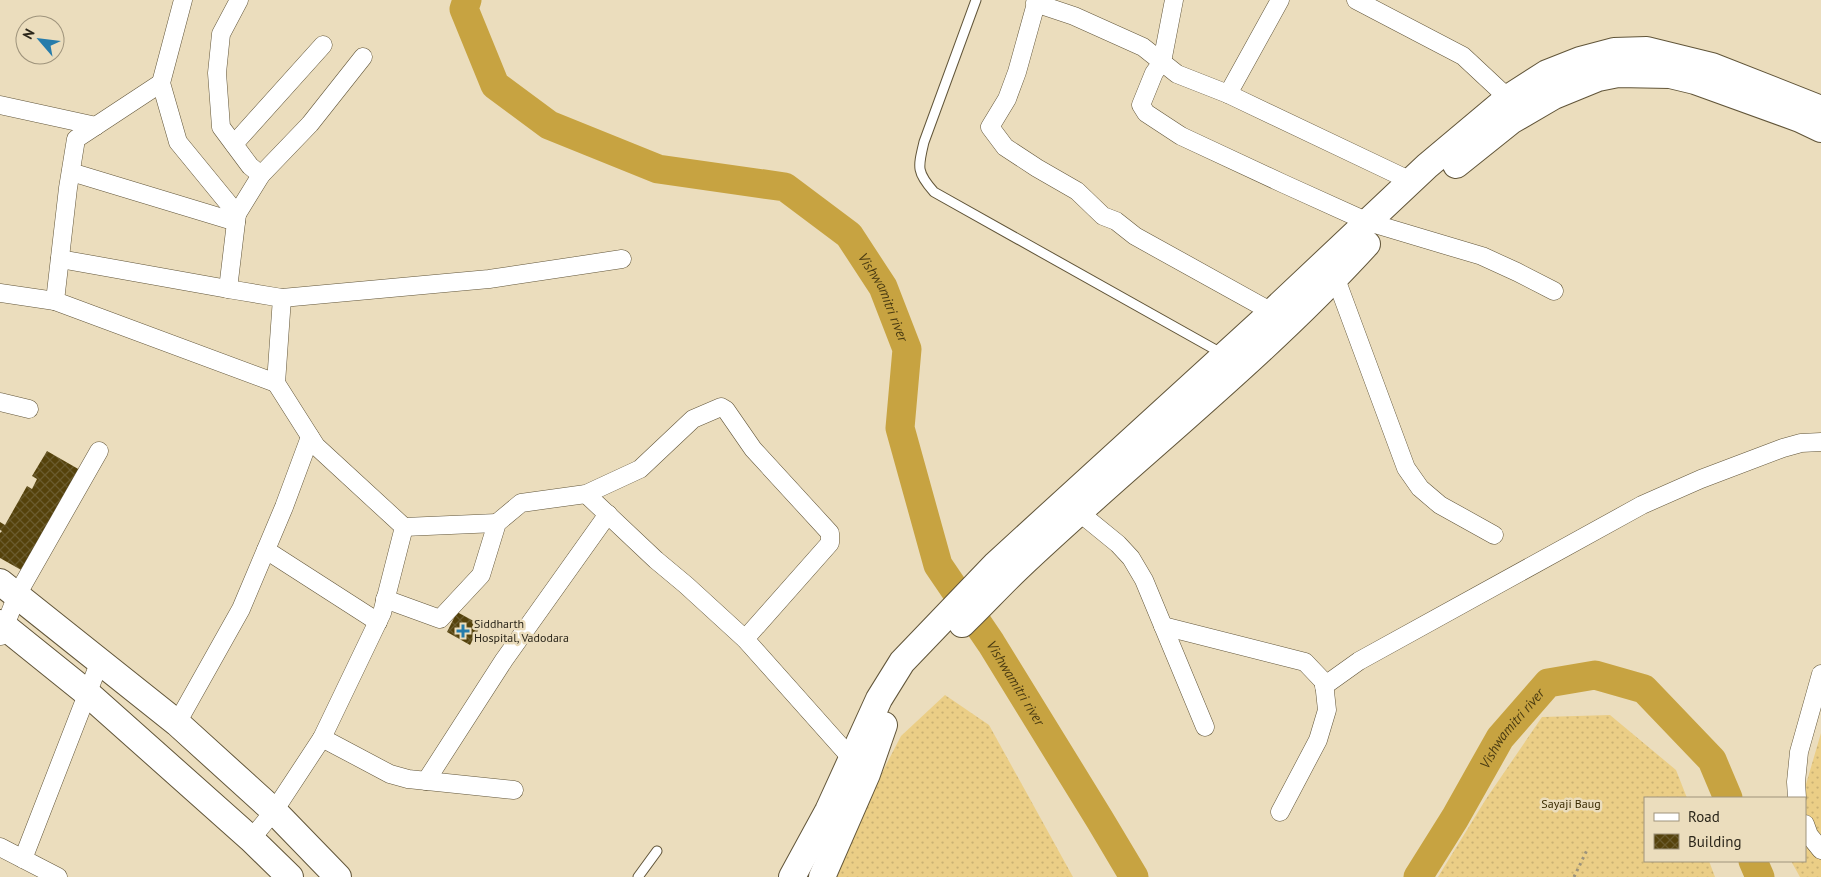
<svg xmlns="http://www.w3.org/2000/svg" width="1821" height="877" viewBox="0 0 1821 877" font-family="'PT Sans',sans-serif">
<style>
.grass{fill:url(#grass-dots)}
.lines{fill:none;stroke-linecap:round;stroke-linejoin:round}
.river{stroke:#c7a341;stroke-width:29}
.building{fill:url(#building-cross-hatch)}
.lane-casing{stroke:#615539;stroke-width:11}
.street-casing{stroke:#615539;stroke-width:19}
.secondary-casing{stroke:#615539;stroke-width:28}
.path{stroke:#9d937b;stroke-width:3;stroke-dasharray:2.5 4;stroke-linecap:butt}
.lane{stroke:#fff;stroke-width:9}
.street{stroke:#fff;stroke-width:18}
.secondary{stroke:#fff;stroke-width:26}
.poi-dot{fill:#267cab;stroke:#ebddbd;stroke-width:2}
.labels{text-anchor:middle;stroke-width:5;stroke-linejoin:round;paint-order:stroke}
.poi-label{font-size:12px;fill:#2c271b;stroke:#ebddbd;text-anchor:start}
.park-label{font-size:12px;fill:#392a00;stroke:#ebddbd}
.water-label{font-size:14px;font-style:italic;fill:#4a3b12;stroke:#ebddbd}
</style>
<defs>
<pattern id="grass-dots" width="8" height="8" patternUnits="userSpaceOnUse" patternTransform="scale(1.25)"><rect width="8" height="8" fill="#ebce86"/><path d="M2 2h.1M6 6h.1" fill="none" stroke="#cab173" stroke-width="1.8" stroke-linecap="round"/></pattern>
<pattern id="building-cross-hatch" width="8" height="8" patternUnits="userSpaceOnUse" patternTransform="scale(1.25)"><rect width="8" height="8" fill="#55420b"/><path d="M0 0l8 8M0 8l8-8" fill="none" stroke="#6a5b2e"/></pattern>
</defs>
<rect width="100%" height="100%" fill="#ebddbd"/>
<g class="grass">
<polygon points="945,695 989,725 1073,877 828,877 901,736"/>
<polygon points="1610,715 1676,770 1687,798 1645,798 1645,861 1709,861 1715,877 1438,877 1486,799 1542,717"/>
<polygon points="1821,733 1821,877 1800,877 1791,861 1805,861 1805,798 1802,798"/>
</g>
<g class="lines">
<g class="river">
<path id="s1" d="M 467,0 L 464,9 L 495,85 L 549,125 L 658,169 L 785,187 L 849,235 L 883,287 L 907,349 L 900,428 L 938,565 L 991,643 L 1100,820 L 1134,877"/>
<polyline points="1753,861 1760,877"/>
<path id="s2" d="M 1418,877 L 1455,818 L 1500,738 L 1548,683 L 1595,675 L 1644,689 L 1712,760 L 1728,798"/>
</g>
</g>
<g class="building">
<polygon points="47,451 80,470 23,571 0,558 0,533 2,531 0,530 0,522 5,525 27,486 32,489 37,479 32,476"/>
<polygon points="457,612 481,625 470,645 447,632"/>
</g>
<g class="lines">
<g class="lane-casing">
<g id="lane">
<path d="M 976,0 L 924,142 C 918,167 916,172 934,192 L 1223,354"/>
<polyline points="638,877 657,851"/>
</g>
</g>
<g class="street-casing">
<g id="street">
<polyline points="183,0 161,83 178,142 237,214 228,289 282,298 276,383 316,446 404,527 382,613 322,738 274,811 251,839"/>
<polyline points="239,0 221,34 217,73 221,127 250,166 261,175 310,124 363,57"/>
<polyline points="1037,0 1017,72 1007,99 990,127 1005,147 1037,168 1077,191 1103,216 1116,221 1135,236 1272,312"/>
<polyline points="1174,0 1162,62 1154,73 1141,105 1146,113 1181,136 1284,184 1368,222 1482,256 1517,272 1554,291"/>
<polyline points="1356,0 1463,56 1508,98"/>
<polyline points="1035,3 1074,16 1143,47 1177,74 1228,94 1411,181"/>
<polyline points="161,83 76,139 68,188 55,301 276,383"/>
<polyline points="1228,94 1280,0"/>
<polyline points="0,105 96,126"/>
<polyline points="234,144 323,45"/>
<polyline points="71,172 236,222"/>
<polyline points="237,214 261,175"/>
<polyline points="60,259 228,289"/>
<polyline points="1336,279 1406,468 1420,488 1440,505 1494,535"/>
<polyline points="0,293 55,301"/>
<polyline points="282,298 489,279 622,259"/>
<polyline points="0,402 29,409"/>
<polyline points="586,494 656,560 686,585 745,639 852,759"/>
<polyline points="1080,513 1118,544 1131,558 1144,580 1205,727"/>
<polyline points="404,527 497,523"/>
<polyline points="266,550 378,622"/>
<polyline points="385,599 440,619 481,575 497,523 521,503 586,494 640,469 693,419 721,407 726,410 753,449 830,533 830,543 745,639"/>
<polyline points="1163,626 1305,662 1324,682 1327,710 1318,740 1280,812"/>
<polyline points="1,636 17,595 99,451"/>
<polyline points="1324,686 1359,661 1642,505 1701,479 1783,448 1801,443 1821,442"/>
<polyline points="177,723 241,609 284,507 310,437"/>
<polyline points="322,738 390,774 408,779 514,790"/>
<polyline points="426,781 504,660 608,514"/>
<polyline points="1797,798 1796,782 1799,752 1821,674"/>
<polyline points="1805,824 1809,835 1821,850"/>
<polyline points="0,847 58,877"/>
<polyline points="23,859 100,661"/>
</g>
</g>
<g class="secondary-casing">
<g id="secondary">
<polyline points="1456,165 1511,121 1554,96 1598,78 1618,74 1670,75 1695,81 1800,119 1821,129"/>
<polyline points="0,582 177,723 274,811 338,877"/>
<polyline points="0,623 87,693 251,839 290,877"/>
<path d="M 962,624 C 981,606 999,586 1018,568 C 1133,459 1260,361 1367,244"/>
<polyline points="792,877 828,811 879,699 902,662 996,564 1272,312 1427,166 1508,98 1547,73 1580,60 1614,51 1647,50 1712,66 1821,109"/>
<polyline points="822,877 867,774 884,725"/>
</g>
</g>
<polyline class="path" points="1574,877 1587,850"/>
<use href="#lane" class="lane"/>
<use href="#street" class="street"/>
<use href="#secondary" class="secondary"/>
</g>
<path class="poi-dot" d="M460.5 623.5h5v5h5v5h-5v5h-5v-5h-5v-5h5z"/>
<g class="labels">
<g class="poi-label">
<text x="474" y="628">Siddharth<tspan x="474" dy="14">Hospital, Vadodara</tspan></text>
</g>
<g class="park-label">
<text x="1571" y="808">Sayaji Baug</text>
</g>
<g class="water-label">
<text dy="5" stroke="none"><textPath href="#s1" startOffset="556">Vishwamitri river</textPath></text>
<text dy="5" stroke="none"><textPath href="#s1" startOffset="976">Vishwamitri river</textPath></text>
<text dy="5" stroke="none"><textPath href="#s2" startOffset="176">Vishwamitri river</textPath></text>
</g>
</g>
<rect x="1644" y="797" width="162" height="65" fill="#ebddbd" stroke="#9f947c"/>
<rect x="1654" y="813" width="25" height="8" fill="#ffffff" stroke="#9f947c"/>
<text x="1688" y="822" font-size="15" fill="#2c271b">Road</text>
<rect x="1654" y="834" width="25" height="15" fill="url(#building-cross-hatch)" stroke="#9f947c"/>
<text x="1688" y="847" font-size="15" fill="#2c271b">Building</text>
<g transform="translate(40 40) rotate(298)"><circle r="24" fill="#ebddbd" stroke="#9f947c"/>
<path d="M0-4L9 19L0 12L-9 19Z" fill="#267cab"/>
<text y="-8" font-size="14" font-weight="bold" text-anchor="middle" fill="#2c271b">N</text>
</g>
</svg>
